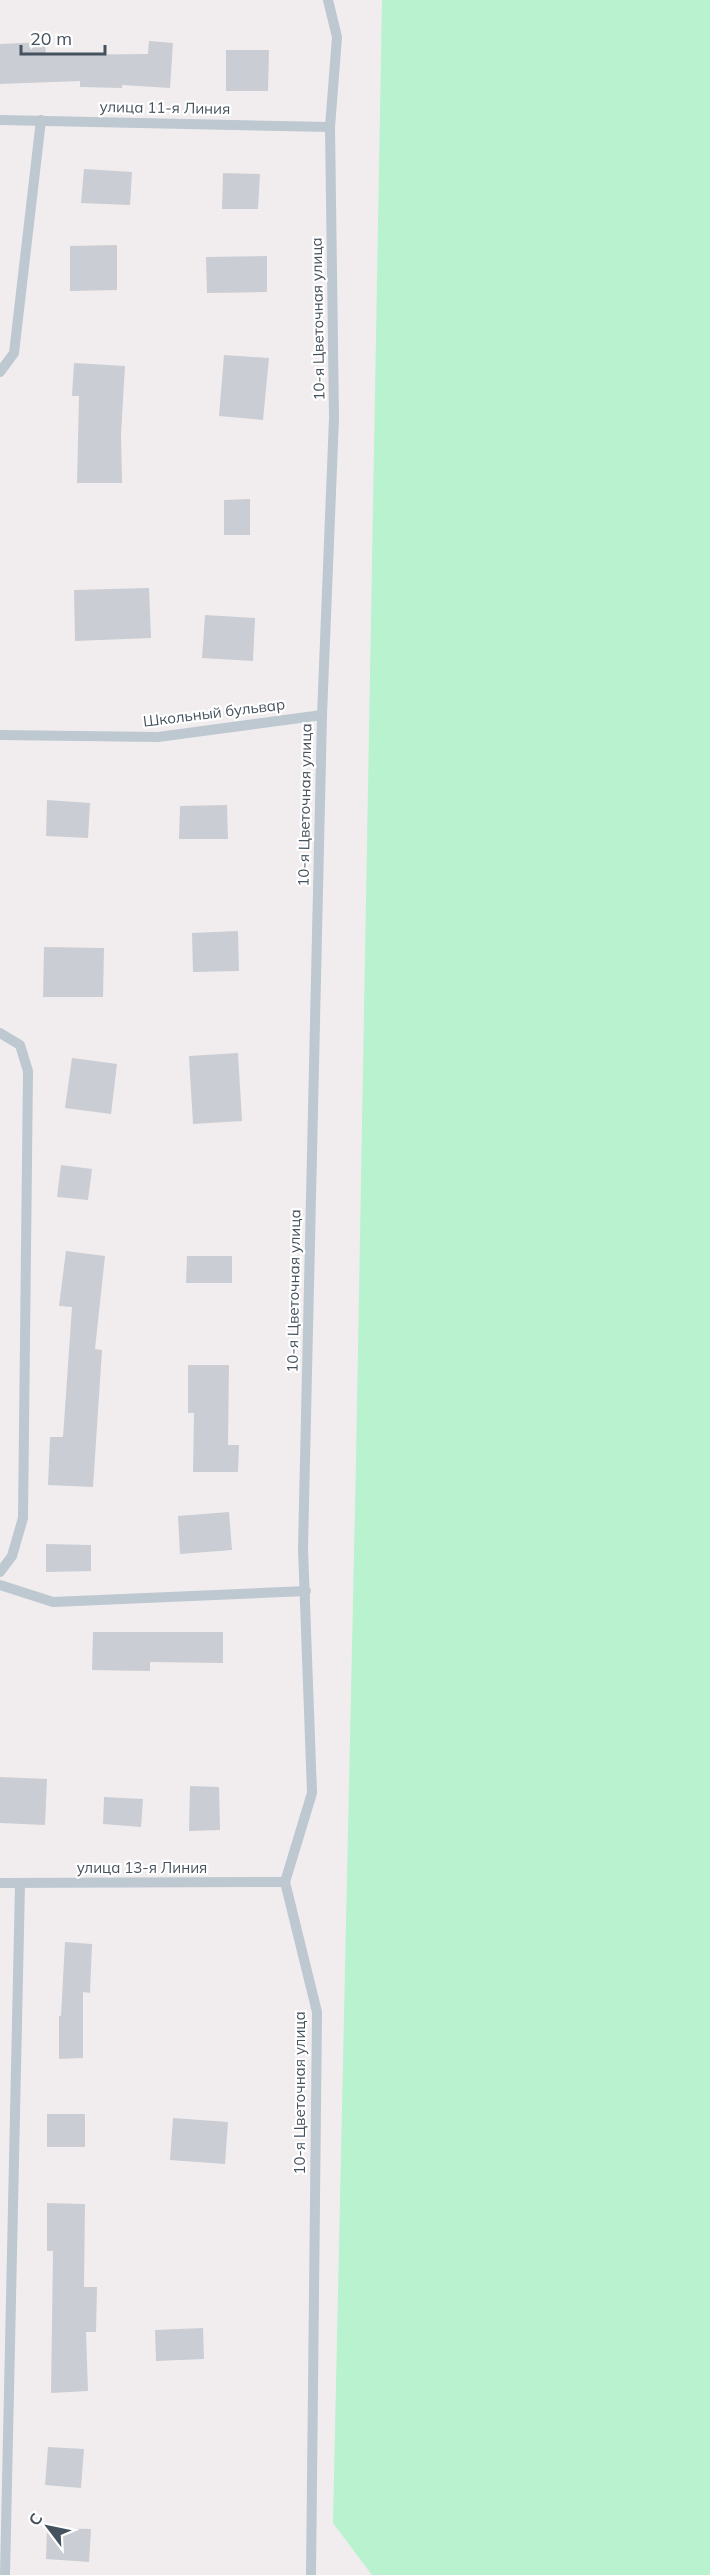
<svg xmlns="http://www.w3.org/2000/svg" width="710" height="2575" viewBox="0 0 710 2575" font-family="Mulish,sans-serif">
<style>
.green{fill:#b8f2ce}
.building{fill:#cacdd3}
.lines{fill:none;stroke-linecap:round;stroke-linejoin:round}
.lane{stroke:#bdc8d1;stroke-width:10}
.labels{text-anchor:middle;stroke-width:4.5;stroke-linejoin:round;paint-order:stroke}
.street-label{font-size:15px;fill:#45515d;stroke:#fff}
</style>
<rect width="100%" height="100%" fill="#f1edee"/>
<polygon class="green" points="382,0 710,0 710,2575 372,2575 333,2523 356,1462"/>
<g class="building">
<polygon points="149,41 173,43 170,88 122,85 122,88 80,87 80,81 0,84 0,44 45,42 46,55 148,54"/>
<polygon points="226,50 269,50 268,91 226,91"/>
<polygon points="84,169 132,172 130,205 81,203"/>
<polygon points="223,173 260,174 258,209 222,209"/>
<polygon points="117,245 117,290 70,291 70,246"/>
<polygon points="267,256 267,292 207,293 206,257"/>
<polygon points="224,355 269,358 263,420 219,416"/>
<polygon points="74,363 125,366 121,434 122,483 77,483 79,396 72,396"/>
<polygon points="250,499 250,535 224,535 224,500"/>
<polygon points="149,588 151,638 75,641 74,590"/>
<polygon points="205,615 255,618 253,661 202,658"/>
<polygon points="47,800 90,803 88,838 46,836"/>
<polygon points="227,805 228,839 179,839 180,806"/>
<polygon points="238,931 239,971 193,972 192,933"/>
<polygon points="44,947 104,948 103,997 43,997"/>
<polygon points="238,1053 242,1121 193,1124 189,1056"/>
<polygon points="72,1058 117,1064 111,1114 65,1108"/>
<polygon points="61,1165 92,1169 88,1200 57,1197"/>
<polygon points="66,1251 105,1256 95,1349 102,1350 93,1487 48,1485 50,1437 63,1437 72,1307 59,1306"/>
<polygon points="187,1256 232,1256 232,1283 186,1283"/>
<polygon points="188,1365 229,1365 228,1445 239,1445 238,1472 193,1472 194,1413 188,1413"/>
<polygon points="229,1512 232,1550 180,1554 178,1516"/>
<polygon points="46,1544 91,1545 91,1571 46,1572"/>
<polygon points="93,1632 223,1632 223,1663 150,1662 150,1671 92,1670"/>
<polygon points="0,1777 47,1779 45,1825 0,1823"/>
<polygon points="190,1786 219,1787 220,1830 189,1831"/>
<polygon points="104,1797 143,1799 141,1827 103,1824"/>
<polygon points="65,1942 92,1944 90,1993 83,1992 83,2058 59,2059 59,2016 61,2016"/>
<rect x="47" y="2114" width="38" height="33"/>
<polygon points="173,2118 228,2122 225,2164 170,2160"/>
<polygon points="47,2203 85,2204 84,2287 97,2287 96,2332 86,2332 88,2391 51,2393 53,2251 47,2251"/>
<polygon points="203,2328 204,2359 156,2361 155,2330"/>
<polygon points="48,2447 84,2449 81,2488 45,2485"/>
<polygon points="47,2528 91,2529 89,2562 46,2559"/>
</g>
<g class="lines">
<g class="lane">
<polyline points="0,120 330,127"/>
<polyline points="0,372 14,353 41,120"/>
<polyline points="0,735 158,737 322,715"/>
<polyline points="0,1033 20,1045 28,1071 23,1518 12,1556 0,1572"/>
<polyline points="0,1585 53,1602 306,1591"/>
<polyline points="0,1883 285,1882"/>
<polyline points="5,2575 20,1884"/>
<polyline points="311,2575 317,2012 285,1882 312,1793 303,1548 322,715 334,418 330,127 337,37 328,0"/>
</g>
</g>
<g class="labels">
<g class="street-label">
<text transform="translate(165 108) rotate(1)" y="5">улица 11-я Линия</text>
<text transform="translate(318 319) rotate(-91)" y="5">10-я Цветочная улица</text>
<text transform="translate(214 713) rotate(-7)" y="5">Школьный бульвар</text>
<text transform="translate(305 805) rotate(-89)" y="5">10-я Цветочная улица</text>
<text transform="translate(294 1291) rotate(-89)" y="5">10-я Цветочная улица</text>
<text x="142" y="1873">улица 13-я Линия</text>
<text transform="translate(300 2093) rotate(-90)" y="5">10-я Цветочная улица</text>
</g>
</g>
<g transform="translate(48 2527) rotate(302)" stroke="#ffffff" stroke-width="4.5" paint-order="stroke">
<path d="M0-4.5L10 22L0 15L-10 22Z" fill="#45515d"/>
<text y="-9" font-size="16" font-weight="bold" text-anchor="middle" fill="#45515d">С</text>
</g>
<path d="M21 45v9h84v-9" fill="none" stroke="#45515d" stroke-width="3"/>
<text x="30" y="45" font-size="18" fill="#45515d" stroke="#ffffff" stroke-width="4.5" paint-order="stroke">20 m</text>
</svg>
